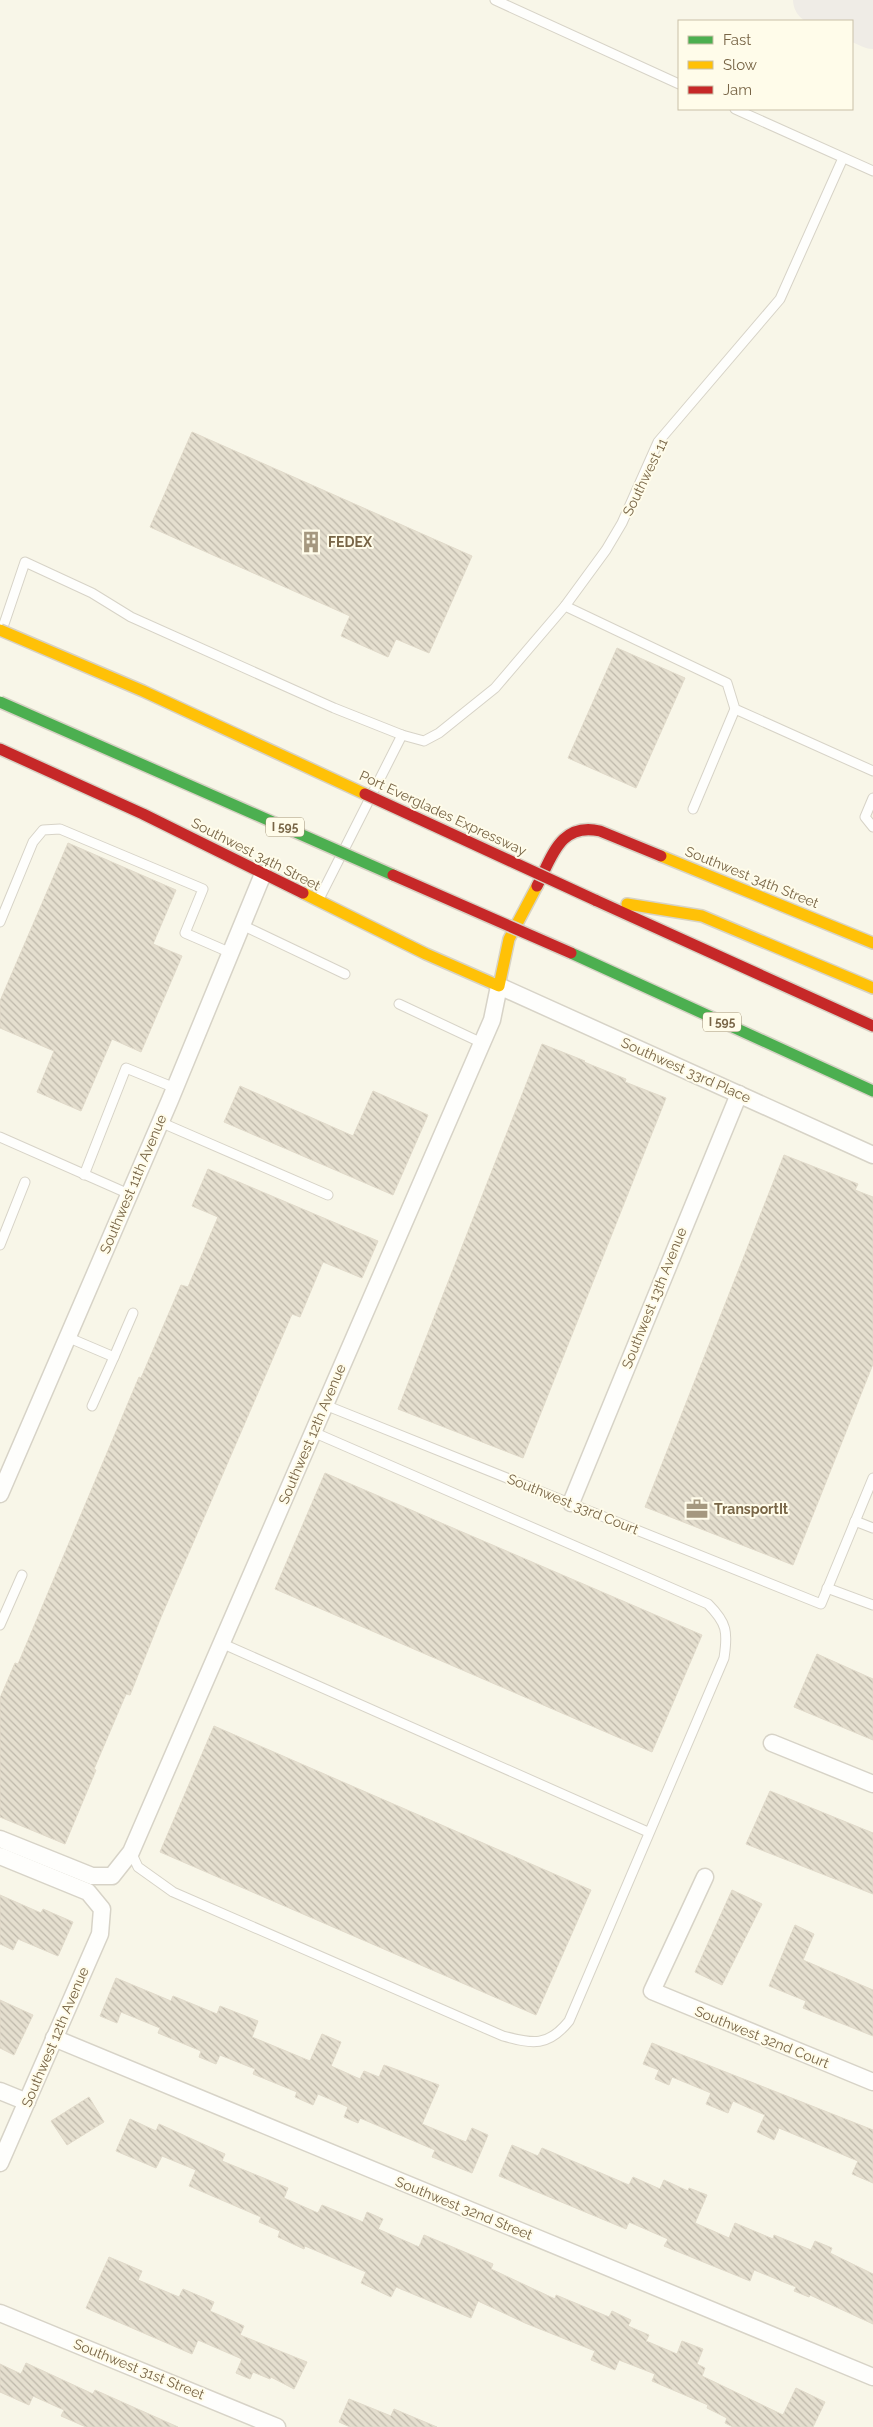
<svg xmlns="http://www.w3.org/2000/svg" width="873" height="2427" viewBox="0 0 873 2427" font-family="Raleway,sans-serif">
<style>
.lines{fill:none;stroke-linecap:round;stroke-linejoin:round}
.taxiway{stroke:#efece6;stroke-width:48}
.building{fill:url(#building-back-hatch);stroke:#e1daca}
.lane-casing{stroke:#d7d3c7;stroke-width:11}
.street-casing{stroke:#d7d3c7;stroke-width:19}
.fast-casing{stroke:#d7d3c6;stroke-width:14}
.slow-casing{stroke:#d7d3c6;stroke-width:14}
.jam-casing{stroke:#d7d3c6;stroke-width:14}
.lane{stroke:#fefefc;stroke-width:9}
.street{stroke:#fefefc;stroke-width:16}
.fast{stroke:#4caf50;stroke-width:11}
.slow{stroke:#ffc107;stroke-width:11}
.jam{stroke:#c62828;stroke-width:11}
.fast-bridge-casing{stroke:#d7d1c4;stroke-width:14;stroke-linecap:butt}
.slow-bridge-casing{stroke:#d7d1c4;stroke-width:14;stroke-linecap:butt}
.jam-bridge-casing{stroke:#d7d1c4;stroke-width:14;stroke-linecap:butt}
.fast-bridge{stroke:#4caf50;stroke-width:11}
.slow-bridge{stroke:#ffc107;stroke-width:11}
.jam-bridge{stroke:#c62828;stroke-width:11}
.labels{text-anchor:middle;stroke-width:4;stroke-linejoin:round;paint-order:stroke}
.shield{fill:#fffcea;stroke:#a09277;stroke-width:1}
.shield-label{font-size:12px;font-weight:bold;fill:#786546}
.street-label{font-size:14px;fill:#786546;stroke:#fffcea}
.poi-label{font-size:14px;font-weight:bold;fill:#786546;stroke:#fffcea;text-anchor:start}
</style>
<defs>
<pattern id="building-back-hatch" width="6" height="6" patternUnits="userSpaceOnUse" patternTransform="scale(1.25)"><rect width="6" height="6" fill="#e5dfcf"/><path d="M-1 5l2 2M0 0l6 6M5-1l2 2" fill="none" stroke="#beb8aa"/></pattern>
</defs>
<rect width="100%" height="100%" fill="#f8f6e8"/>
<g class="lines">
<polyline class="taxiway" points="817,0 873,25"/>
</g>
<g class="building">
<polygon points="192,432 472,556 429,653 396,639 388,657 341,636 350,616 150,527"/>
<polygon points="617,648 685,678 636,788 568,758"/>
<polygon points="68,843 176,890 153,944 182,956 141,1052 112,1039 81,1111 37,1092 54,1051 0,1028 0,1001"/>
<polygon points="542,1044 585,1061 584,1062 626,1079 625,1082 666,1098 523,1458 398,1409"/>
<polygon points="240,1086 353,1136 373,1091 428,1115 393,1195 224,1122"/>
<polygon points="784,1155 858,1184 855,1190 873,1197 873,1364 793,1565 645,1507"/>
<polygon points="208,1169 378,1241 362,1278 323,1262 300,1317 292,1314 161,1617 130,1695 126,1694 94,1769 96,1770 65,1844 0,1817 0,1698 15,1663 18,1664 139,1377 141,1378 181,1285 188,1287 218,1217 192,1206"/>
<polygon points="325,1473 702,1635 652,1752 275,1589"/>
<polygon points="817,1654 873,1679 873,1740 794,1707"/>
<polygon points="214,1726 591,1890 536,2015 160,1852"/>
<polygon points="770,1791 873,1833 873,1894 746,1844"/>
<polygon points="732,1890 762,1904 722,1985 695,1972"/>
<polygon points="0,1895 41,1913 43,1909 73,1922 58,1956 18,1939 13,1950 0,1944"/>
<polygon points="795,1925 814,1934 803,1960 873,1990 873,2036 803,2008 806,2001 769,1986"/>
<polygon points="116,1978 171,2001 173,1996 217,2014 220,2006 258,2021 252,2037 310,2061 322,2034 341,2042 331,2066 360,2079 364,2071 379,2077 384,2065 439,2085 422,2124 466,2142 472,2128 488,2135 472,2173 432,2157 435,2150 360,2118 358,2123 344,2117 348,2107 318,2094 313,2105 295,2097 297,2092 253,2074 255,2069 220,2055 216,2064 199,2057 201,2051 158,2033 160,2028 121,2012 117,2023 100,2016"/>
<polygon points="0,2000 33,2015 14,2055 0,2048"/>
<polygon points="652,2043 873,2130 873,2183 852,2174 858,2161 779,2128 774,2140 757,2132 765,2115 733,2101 728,2113 706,2104 711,2093 672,2077 669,2085 655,2079 659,2070 643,2064"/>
<polygon points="89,2097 104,2122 67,2145 51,2121"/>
<polygon points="130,2119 156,2131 159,2124 225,2154 222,2161 288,2188 284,2198 318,2213 322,2205 363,2222 367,2212 383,2219 378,2229 419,2247 424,2235 493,2264 491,2269 555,2299 556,2295 609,2317 612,2311 631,2320 628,2326 649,2335 646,2341 677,2354 682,2341 703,2349 697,2364 705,2368 702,2376 783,2415 796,2388 825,2402 813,2427 733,2427 725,2423 727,2418 707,2408 708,2405 652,2381 655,2374 619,2360 615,2370 591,2360 595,2351 525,2323 478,2301 471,2318 396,2287 391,2297 361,2283 366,2272 305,2246 304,2249 278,2237 280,2231 259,2222 261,2217 189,2186 196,2170 162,2156 156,2168 116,2151"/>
<polygon points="512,2145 538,2156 542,2148 629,2185 633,2177 660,2189 664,2180 688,2191 689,2188 707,2195 695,2223 729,2238 735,2223 773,2239 774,2235 811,2250 815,2241 832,2248 830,2253 873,2274 873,2324 810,2295 809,2297 794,2291 796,2287 754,2270 750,2281 664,2246 668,2239 629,2222 626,2229 499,2176"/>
<polygon points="109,2257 142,2271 138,2280 179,2297 183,2289 214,2302 210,2311 244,2326 240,2335 307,2362 294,2389 271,2377 270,2379 253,2372 250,2379 236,2373 242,2359 198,2340 192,2354 86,2308"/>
<polygon points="26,2363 93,2394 95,2390 178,2427 86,2427 61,2416 64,2410 33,2396 29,2405 0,2392 0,2364 21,2374"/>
<polygon points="349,2399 391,2416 394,2409 437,2427 350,2427 339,2422"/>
</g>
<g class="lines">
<g class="lane-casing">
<g id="lane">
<polyline points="495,0 679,84"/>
<polyline points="735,109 873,171"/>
<polyline points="565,606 727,683 735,709 873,771"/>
<polyline points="3,627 25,562 92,593 131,617 334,708 402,735 424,741 439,733 495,688 565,606 606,550 622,523 658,442 780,299 843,158"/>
<polyline points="873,798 865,817 873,827"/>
<polyline points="693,809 735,709"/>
<polyline points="318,901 402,735"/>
<polyline points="0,922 33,842 43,830 60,829 203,889 185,933 231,953"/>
<polyline points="242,925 345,974"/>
<polyline points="399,1004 482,1043"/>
<polyline points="160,1122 328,1195"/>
<polyline points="0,1137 129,1194"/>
<polyline points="84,1175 126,1068 175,1088"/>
<polyline points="0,1245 25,1182"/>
<polyline points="67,1337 114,1357 92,1406"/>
<polyline points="114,1357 133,1313"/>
<polyline points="325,1405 821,1604 873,1478"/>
<polyline points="855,1521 873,1528"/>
<polyline points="827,1588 873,1605"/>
<polyline points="0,1625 22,1575"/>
<polyline points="221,1643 648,1832"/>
<path d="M 131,1852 L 138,1867 L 173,1892 L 503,2036 C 533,2044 548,2047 569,2021 L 724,1658 C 728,1632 727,1623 708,1604 L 313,1432"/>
</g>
</g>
<g class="street-casing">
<g id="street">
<polyline points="0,1494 170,1100 263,874"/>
<polyline points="571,1503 739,1094"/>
<polyline points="772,1743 873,1784"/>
<polyline points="0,1839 92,1876 112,1876 131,1852 492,1020 499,986 873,1155"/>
<polyline points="0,1856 88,1892 102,1909 100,1934 0,2163"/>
<polyline points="705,1877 652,1991 873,2082"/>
<polyline points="54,2038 873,2377"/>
<polyline points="0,2091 27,2102"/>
<polyline points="0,2313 277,2427"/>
</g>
</g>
<g class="fast-casing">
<polyline id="fast" points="571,953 873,1091"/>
</g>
<g class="slow-casing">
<g id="slow">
<polyline points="661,856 873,943"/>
<polyline points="303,893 426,954 499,986 509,939 537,886"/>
<polyline points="627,904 702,916 873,988"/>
</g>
</g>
<g class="jam-casing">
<g id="jam">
<polyline points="0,749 143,814 303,893"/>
<path d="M 537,886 C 552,857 560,822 600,831 L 661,856"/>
<polyline points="595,900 873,1026"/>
</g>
</g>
<use href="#lane" class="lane"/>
<use href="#street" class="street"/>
<use href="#fast" class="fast"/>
<use href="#slow" class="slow"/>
<use href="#jam" class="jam"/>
<g class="fast-bridge-casing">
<polyline id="fast-bridge" points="0,702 393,875"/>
</g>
<g class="slow-bridge-casing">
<polyline id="slow-bridge" points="0,630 143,691 365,794"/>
</g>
<g class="jam-bridge-casing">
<g id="jam-bridge">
<polyline points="365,794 595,900"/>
<polyline points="393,875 571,953"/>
</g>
</g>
<use href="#fast-bridge" class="fast-bridge"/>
<use href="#slow-bridge" class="slow-bridge"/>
<use href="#jam-bridge" class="jam-bridge"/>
</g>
<defs>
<g id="building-bare" transform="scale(1.725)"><path d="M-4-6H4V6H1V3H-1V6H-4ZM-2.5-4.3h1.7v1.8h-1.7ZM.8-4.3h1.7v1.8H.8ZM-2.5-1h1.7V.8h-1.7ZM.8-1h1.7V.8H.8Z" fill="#a5987f" stroke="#fffcea" stroke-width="2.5" paint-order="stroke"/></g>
<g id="office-bare" transform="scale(1.725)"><path d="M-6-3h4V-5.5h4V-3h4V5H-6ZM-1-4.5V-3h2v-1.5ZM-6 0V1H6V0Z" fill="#a5987f" stroke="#fffcea" stroke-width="2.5" paint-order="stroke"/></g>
</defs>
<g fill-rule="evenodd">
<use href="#building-bare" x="311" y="542"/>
<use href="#office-bare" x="697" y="1509"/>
</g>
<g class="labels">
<g class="shield">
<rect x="266" y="817.5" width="38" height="19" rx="4"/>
<rect x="703" y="1012.5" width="38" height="19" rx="4"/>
</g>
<g class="shield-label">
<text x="285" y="831">I 595</text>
<text x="722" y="1026">I 595</text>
</g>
<g class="street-label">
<text transform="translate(645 477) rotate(-64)" y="5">Southwest 11</text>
<text transform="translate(443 813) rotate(25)" y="5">Port Everglades Expressway</text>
<text transform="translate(256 854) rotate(27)" y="5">Southwest 34th Street</text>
<text transform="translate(752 877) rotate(22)" y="5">Southwest 34th Street</text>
<text transform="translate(686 1070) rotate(24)" y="5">Southwest 33rd Place</text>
<text transform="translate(133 1184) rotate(-67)" y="5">Southwest 11th Avenue</text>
<text transform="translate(654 1298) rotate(-68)" y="5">Southwest 13th Avenue</text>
<text transform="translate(312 1434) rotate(-67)" y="5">Southwest 12th Avenue</text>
<text transform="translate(573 1504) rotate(22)" y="5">Southwest 33rd Court</text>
<text transform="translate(55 2037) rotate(-67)" y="5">Southwest 12th Avenue</text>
<text transform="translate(762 2037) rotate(22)" y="5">Southwest 32nd Court</text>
<text transform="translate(464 2208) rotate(22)" y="5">Southwest 32nd Street</text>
<text transform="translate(139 2369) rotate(22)" y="5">Southwest 31st Street</text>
</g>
<g class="poi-label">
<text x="328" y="547">FEDEX</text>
<text x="714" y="1514">TransportIt</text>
</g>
</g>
<rect x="678" y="20" width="175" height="90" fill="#fffcea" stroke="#c9c0a8"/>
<rect x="688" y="36" width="25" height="8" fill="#4caf50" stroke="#c9c0a8"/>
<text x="723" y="45" font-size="15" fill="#786546">Fast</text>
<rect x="688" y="61" width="25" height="8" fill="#ffc107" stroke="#c9c0a8"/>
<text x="723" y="70" font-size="15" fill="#786546">Slow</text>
<rect x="688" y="86" width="25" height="8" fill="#c62828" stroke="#c9c0a8"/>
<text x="723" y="95" font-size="15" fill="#786546">Jam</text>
</svg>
